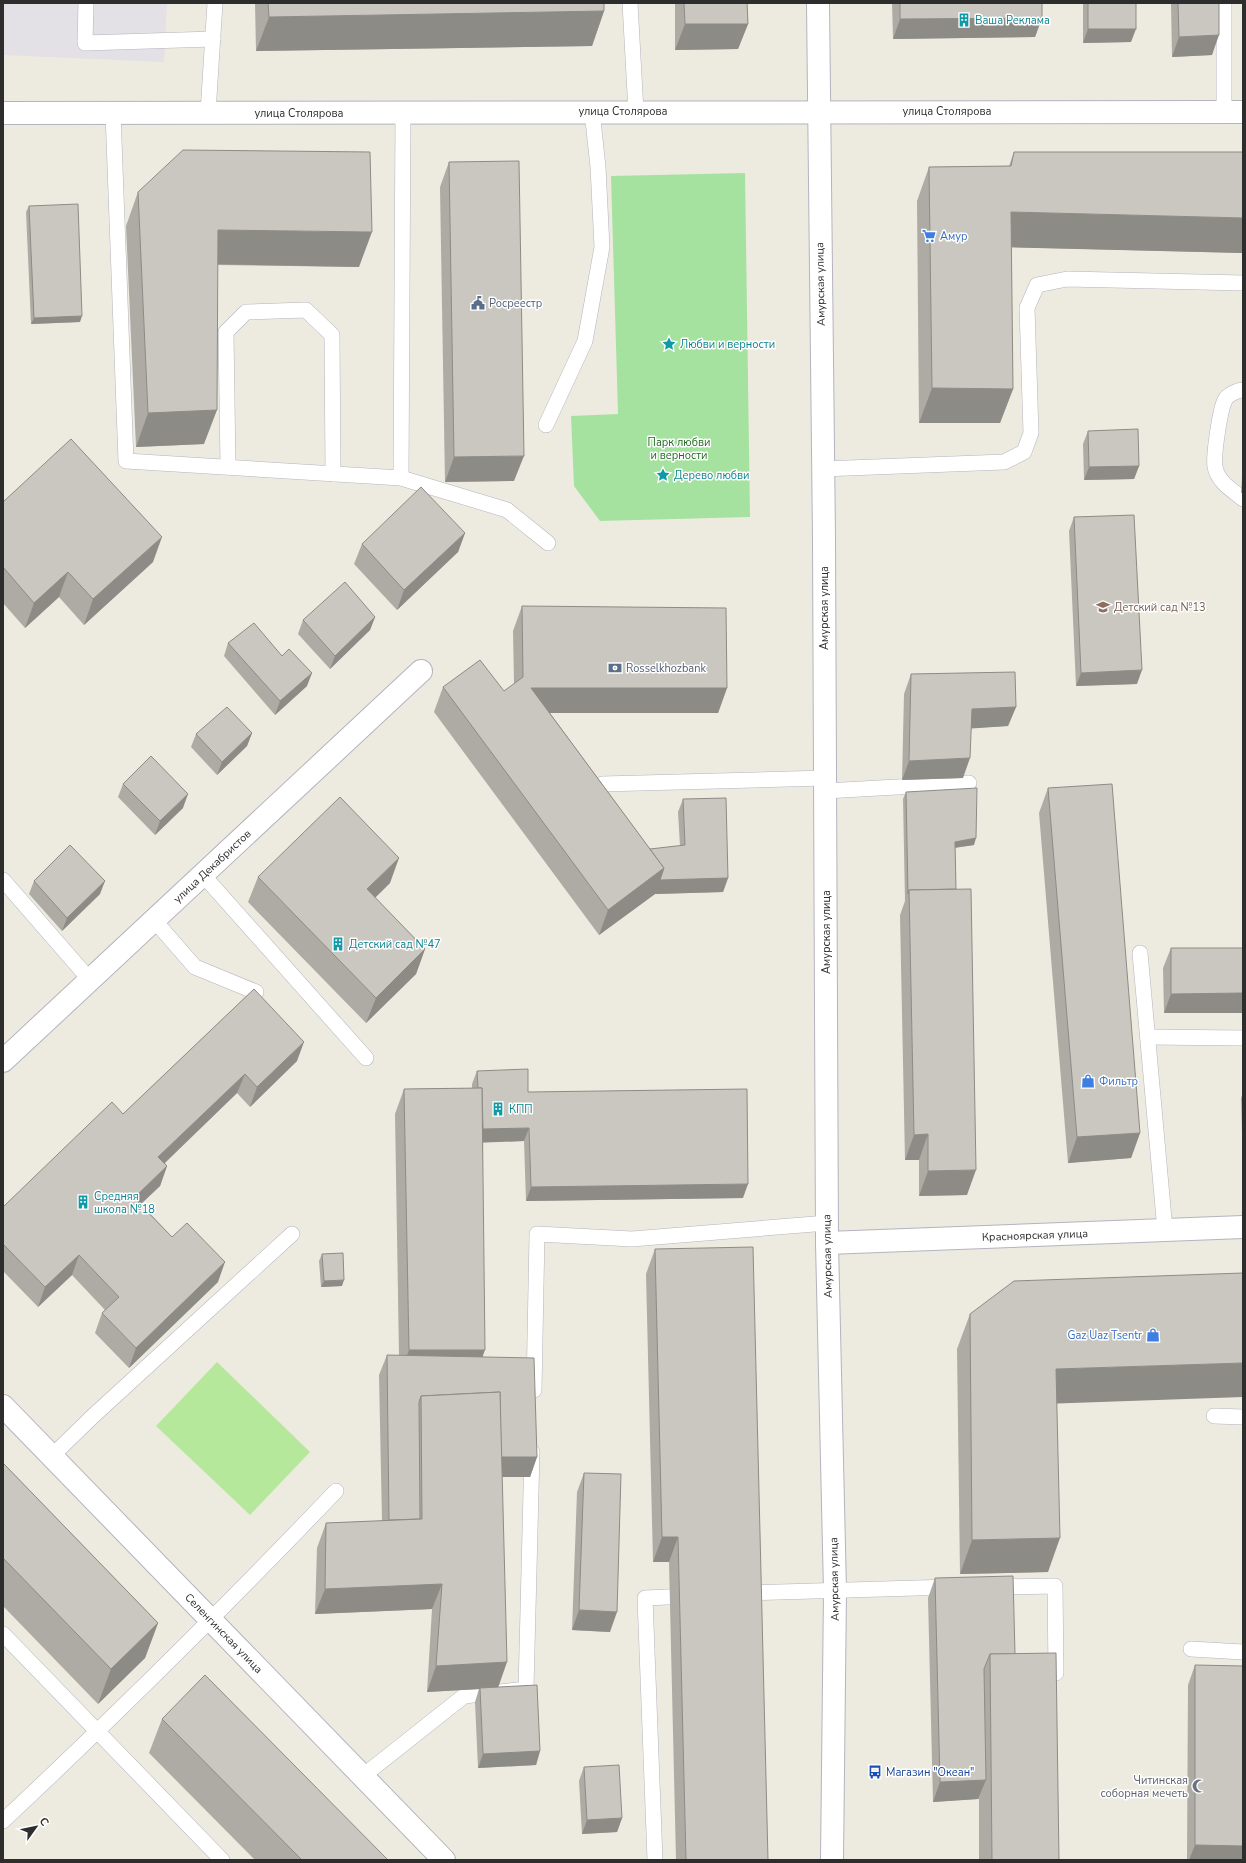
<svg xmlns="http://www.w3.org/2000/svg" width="1246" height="1863" viewBox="0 0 1246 1863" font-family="'Nunito Sans',sans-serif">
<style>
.industrial{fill:#e3e0e6}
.green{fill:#a6e29f}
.pitch{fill:#b5e89b}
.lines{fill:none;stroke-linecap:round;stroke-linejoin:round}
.lane-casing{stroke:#b4b3bf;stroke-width:16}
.street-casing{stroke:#b4b3bf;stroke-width:24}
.secondary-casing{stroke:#b4b3bf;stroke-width:24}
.lane{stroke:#fff;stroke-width:15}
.street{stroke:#fff;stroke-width:22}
.secondary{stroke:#fff;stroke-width:22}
.wall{fill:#adaba4}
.shaded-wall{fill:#8d8b86}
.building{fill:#c9c7bf;stroke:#8d8b86}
.labels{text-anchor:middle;stroke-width:3;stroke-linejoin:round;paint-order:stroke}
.culture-label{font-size:11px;fill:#0d838f;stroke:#fff;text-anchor:start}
.street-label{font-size:11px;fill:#2d2d2d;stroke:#fff}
.shop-label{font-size:11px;fill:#366cbe;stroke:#fff;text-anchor:start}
.service-label{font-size:11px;fill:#4e5e75;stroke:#fff;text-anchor:start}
.park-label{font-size:11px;fill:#1e6820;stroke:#fff}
.education-label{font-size:11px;fill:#785e54;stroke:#fff;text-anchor:start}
.transit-label{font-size:11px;fill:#164399;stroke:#fff;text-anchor:start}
.worship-label{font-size:11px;fill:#5b616d;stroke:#fff;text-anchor:end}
</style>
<rect width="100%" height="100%" fill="#edebe0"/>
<polygon class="industrial" points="3,3 167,3 164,62 3,55"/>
<polygon class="green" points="745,173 750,517 600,521 574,486 571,416 618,414 611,176"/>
<polygon class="pitch" points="217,1362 310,1452 250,1515 156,1426"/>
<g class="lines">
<g class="lane-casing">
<g id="lane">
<polyline points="86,3 85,43 213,39"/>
<polyline points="630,3 636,112"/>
<polyline points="1224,3 1224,112"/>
<polyline points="113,113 126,461 401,478 507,510 548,543"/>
<polyline points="208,113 215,3"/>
<path d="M 1243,390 C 1238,390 1227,395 1225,400 C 1220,409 1213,457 1215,467 C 1218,482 1232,490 1243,499"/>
<polyline points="546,425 585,341 602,247 598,167 592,111"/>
<polyline points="228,467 226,332 246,312 306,310 332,335 333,474"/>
<polyline points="822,469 1004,462 1024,452 1031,433 1027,308 1037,285 1067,279 1243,283"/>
<polyline points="401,478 403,112"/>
<polyline points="602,784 825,778"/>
<polyline points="825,791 969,783"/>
<polyline points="203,875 366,1058"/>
<polyline points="3,880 90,980"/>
<polyline points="154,920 195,967 256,992"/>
<polyline points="1140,953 1165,1230"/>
<polyline points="1148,1037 1243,1038"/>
<polyline points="534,1390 537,1234 632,1239 827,1223"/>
<polyline points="1214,1416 1243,1417"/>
<polyline points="52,1456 92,1417 292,1234"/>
<polyline points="993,1587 1055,1586 1056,1673"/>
<polyline points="742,1593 951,1587"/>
<polyline points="3,1634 222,1860"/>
<polyline points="1191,1649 1243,1652"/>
<polyline points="363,1776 464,1696 526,1689 532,1452"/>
<path d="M 3,1821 C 117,1714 228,1604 336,1491"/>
<polyline points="655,1860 645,1598 690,1596"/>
</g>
</g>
<g class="street-casing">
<g id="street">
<polyline points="3,113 1243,112"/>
<polyline points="3,1061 421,671"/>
<polyline points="827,1243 1243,1227"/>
<polyline points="3,1406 444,1860"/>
</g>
</g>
<g class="secondary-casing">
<polyline id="secondary" points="818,3 824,538 827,1243 835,1591 832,1860"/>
</g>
<use href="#lane" class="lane"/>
<use href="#street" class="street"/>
<use href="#secondary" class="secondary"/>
</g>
<g class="wall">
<polygon points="255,3 604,3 604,11 592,46 256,51"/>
<polygon points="675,3 747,3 748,24 738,49 675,50"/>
<polygon points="892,3 1042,3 1042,18 1035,37 893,39"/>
<polygon points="1083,3 1136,3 1131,42 1083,43"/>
<polygon points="1171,3 1219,3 1212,55 1172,57"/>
<polygon points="1014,152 1243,152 1243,253 1011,247 1013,389 1000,423 919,423 917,201 929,167 1009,166"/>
<polygon points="449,162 514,481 445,482 440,187"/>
<polygon points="138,192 359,267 217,265 204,444 136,447 126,226"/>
<polygon points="29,206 80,322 31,324 26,212"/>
<polygon points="1088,431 1139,466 1134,479 1084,480 1083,444"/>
<polygon points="1243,461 1243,493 1241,493"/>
<polygon points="3,502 153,562 84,625 59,597 25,628 3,603"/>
<polygon points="1074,517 1137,684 1076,686 1069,531"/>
<polygon points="465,533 458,552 397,610 354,564 362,544"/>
<polygon points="522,606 727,688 718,713 550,713 650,849 680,846 678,812 683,799 728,878 723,892 655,894 599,935 434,712 443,687 504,691 514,684 513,631"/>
<polygon points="375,617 370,630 330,669 298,634 303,620"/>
<polygon points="228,643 307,686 275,715 224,656"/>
<polygon points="911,674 1016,707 1008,726 971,728 963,778 902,780 904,694"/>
<polygon points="252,733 247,746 217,775 191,747 196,734"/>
<polygon points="123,784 183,808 155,835 118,797"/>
<polygon points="1048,788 1140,1133 1131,1158 1068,1163 1039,813"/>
<polygon points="906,792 974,845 955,848 956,889 967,1195 919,1196 919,1160 905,1160 900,915 905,901 903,799"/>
<polygon points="258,877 390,883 375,898 425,949 416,974 366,1023 248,902"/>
<polygon points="34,881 100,894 62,931 29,894"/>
<polygon points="1171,948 1243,948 1243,1013 1164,1013 1163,968"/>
<polygon points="254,989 297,1061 250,1107 237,1093 165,1163 167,1166 160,1186 141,1204 172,1237 218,1282 129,1368 95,1333 102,1313 105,1310 72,1275 38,1307 3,1271 3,1207 123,1114"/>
<polygon points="477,1071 528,1092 743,1198 526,1201 524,1141 483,1142 483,1357 537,1457 530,1477 502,1477 498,1687 540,1751 536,1765 478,1768 475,1702 479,1689 427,1692 432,1609 315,1614 317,1548 326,1523 382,1521 379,1375 387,1355 399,1356 395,1114 404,1089 472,1088 472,1084"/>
<polygon points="1243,1093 1243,1167 1241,1098"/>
<polygon points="655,1249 768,1860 676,1860 669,1562 653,1562 646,1274"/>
<polygon points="322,1254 342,1286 321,1287 319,1261"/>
<polygon points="970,1314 1057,1404 1048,1572 960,1574 957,1349"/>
<polygon points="3,1463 158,1623 145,1658 98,1704 3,1606"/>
<polygon points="584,1473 610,1632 572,1630 577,1492"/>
<polygon points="935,1578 1015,1654 1059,1860 979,1860 979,1799 978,1799 933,1802 928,1598"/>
<polygon points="1195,1665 1243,1860 1187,1860 1188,1685"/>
<polygon points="162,1719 388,1860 255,1860 149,1753"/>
<polygon points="584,1767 622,1818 617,1832 582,1834 579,1781"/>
</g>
<g class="shaded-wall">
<polygon points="604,11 592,46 256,51 269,17"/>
<polygon points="1042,18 1035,37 893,39 900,19"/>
<polygon points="685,24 748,24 738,49 675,50"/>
<polygon points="1088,29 1136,29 1131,42 1083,43"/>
<polygon points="1219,35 1212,55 1172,57 1179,37"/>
<polygon points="1011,212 1243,218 1243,253 998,247"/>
<polygon points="218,230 372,232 359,267 205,264"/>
<polygon points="82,316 80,322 31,324 34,318"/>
<polygon points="932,388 1013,389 1000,423 919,423"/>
<polygon points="217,410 204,444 136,447 148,413"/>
<polygon points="524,456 514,481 445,482 454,457"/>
<polygon points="1139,466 1134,479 1084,480 1089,467"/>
<polygon points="465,533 458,552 397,610 404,590"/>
<polygon points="162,537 153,562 84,625 93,599"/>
<polygon points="68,572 59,597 25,628 34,603"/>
<polygon points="375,617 370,630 330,669 335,656"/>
<polygon points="1142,670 1137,684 1076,686 1081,673"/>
<polygon points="312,673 307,686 275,715 280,701"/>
<polygon points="531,688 727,688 718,713 522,713"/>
<polygon points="1016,707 1008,726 964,729 972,709"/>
<polygon points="252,733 247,746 217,775 222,762"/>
<polygon points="970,758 963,778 902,780 909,761"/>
<polygon points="188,794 183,808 155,835 160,821"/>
<polygon points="976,838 974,845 952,848 955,842"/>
<polygon points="399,858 390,883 358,914 367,889"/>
<polygon points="664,868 728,878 723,892 655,894 599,935 608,910"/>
<polygon points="105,881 100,894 62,931 67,918"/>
<polygon points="425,949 416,974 366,1023 376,998"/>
<polygon points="1243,993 1243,1013 1164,1013 1171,994"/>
<polygon points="304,1042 297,1061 250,1107 257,1087"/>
<polygon points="245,1074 237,1093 151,1176 158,1157"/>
<polygon points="529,1128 524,1141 474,1143 479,1129"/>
<polygon points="1140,1133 1131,1158 1068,1163 1077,1137"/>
<polygon points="928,1134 919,1160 905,1160 914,1135"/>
<polygon points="167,1166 160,1186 127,1217 134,1198"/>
<polygon points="976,1170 967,1195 919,1196 928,1171"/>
<polygon points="748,1184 743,1198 526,1201 531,1187"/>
<polygon points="79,1255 72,1275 38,1307 45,1287"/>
<polygon points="225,1262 218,1282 129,1368 136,1348"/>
<polygon points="344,1280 342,1286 321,1287 324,1281"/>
<polygon points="409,1350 485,1350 476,1375 400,1375"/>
<polygon points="1243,1363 1243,1397 1043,1404 1056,1369"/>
<polygon points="499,1457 537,1457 530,1477 492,1477"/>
<polygon points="662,1537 678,1537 669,1562 653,1562"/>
<polygon points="1060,1538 1048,1572 960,1574 972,1540"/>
<polygon points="442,1584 432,1609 315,1614 325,1589"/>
<polygon points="579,1610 617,1612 610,1632 572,1630"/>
<polygon points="158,1623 145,1658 98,1704 111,1669"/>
<polygon points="507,1662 498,1688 427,1692 436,1666"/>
<polygon points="540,1751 536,1765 478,1768 483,1754"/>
<polygon points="986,1780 978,1799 933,1802 940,1782"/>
<polygon points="622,1818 617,1832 582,1834 587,1820"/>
<polygon points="1195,1845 1243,1846 1243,1860 1189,1860"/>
</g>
<g class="building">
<polygon points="268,3 604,3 604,11 269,17"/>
<polygon points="684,3 747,3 748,24 685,24"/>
<polygon points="900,3 1042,3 1042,18 900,19"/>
<rect x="1088" y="3" width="48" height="26"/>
<polygon points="1178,3 1219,3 1219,35 1179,37"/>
<polygon points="183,150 370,152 372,232 218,230 217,410 148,413 138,192"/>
<polygon points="1014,152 1243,152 1243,218 1011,212 1013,389 932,388 929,167 1011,166"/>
<polygon points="519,161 524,456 454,457 449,162"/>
<polygon points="78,204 82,316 34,318 29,206"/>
<polygon points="1138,429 1139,466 1089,467 1088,431"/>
<polygon points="71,439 162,537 93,599 68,572 34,603 3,567 3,502"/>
<polygon points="421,487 465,533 404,590 362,544"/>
<polygon points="1134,515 1142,670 1081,673 1074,517"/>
<polygon points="345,582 375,617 335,656 303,620"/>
<polygon points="522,606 726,608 727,688 531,688 664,868 608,910 443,687 480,660 504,691 523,677"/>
<polygon points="254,623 282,656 289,649 312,673 280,701 228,643"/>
<polygon points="1015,672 1016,707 972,709 970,758 909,761 911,674"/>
<polygon points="227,707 252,733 222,762 196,734"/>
<polygon points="151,756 188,794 160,821 123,784"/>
<polygon points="1112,784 1140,1133 1077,1137 1048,788"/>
<polygon points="977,788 976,838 955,842 956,889 909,890 908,894 906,792"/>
<polygon points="340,797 399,858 367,889 425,949 376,998 258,877"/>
<polygon points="726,798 728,878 660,880 664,868 650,849 685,845 683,799"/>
<polygon points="70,845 105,881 67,918 34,881"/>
<polygon points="971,889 976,1170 928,1171 928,1134 914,1135 909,890"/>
<polygon points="1171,948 1243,948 1243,993 1171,994"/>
<polygon points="254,989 304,1042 257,1087 245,1074 158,1157 167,1166 134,1198 172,1237 187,1223 225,1262 136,1348 102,1313 119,1297 79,1255 45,1287 3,1244 3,1207 112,1102 123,1114"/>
<polygon points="528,1069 528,1092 747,1089 748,1184 531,1187 529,1128 483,1129 482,1088 478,1088 477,1071"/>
<polygon points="482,1088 485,1350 409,1350 404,1089"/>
<polygon points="753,1247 768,1860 686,1860 678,1537 662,1537 655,1249"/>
<polygon points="343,1253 344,1280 324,1281 322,1254"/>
<polygon points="1243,1273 1243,1363 1056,1369 1060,1538 972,1540 970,1314 1014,1281"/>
<polygon points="387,1355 534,1358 537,1457 501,1457 500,1392 421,1396 419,1402 420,1519 389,1520"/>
<polygon points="500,1392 507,1662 436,1666 442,1584 325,1589 326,1523 422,1519 421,1396"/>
<polygon points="3,1463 158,1623 111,1669 3,1558"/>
<polygon points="584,1473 621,1474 617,1612 579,1610"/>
<polygon points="1013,1576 1015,1654 990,1654 984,1669 986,1780 940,1782 935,1578"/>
<polygon points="1056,1653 1059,1860 992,1860 990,1654"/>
<polygon points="1195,1665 1243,1666 1243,1846 1195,1845"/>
<polygon points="205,1675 388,1860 302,1860 162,1719"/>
<polygon points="537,1685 540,1751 483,1754 480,1688"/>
<polygon points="619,1765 622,1818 587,1820 584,1767"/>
</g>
<defs>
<g id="building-bare" transform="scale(1.08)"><path d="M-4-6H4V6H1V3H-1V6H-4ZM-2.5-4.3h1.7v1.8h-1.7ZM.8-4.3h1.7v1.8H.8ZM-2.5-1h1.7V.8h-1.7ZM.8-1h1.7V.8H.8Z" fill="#0f9aa8" stroke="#fff" stroke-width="2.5" paint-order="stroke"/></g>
<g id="supermarket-bare" transform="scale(1.08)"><path d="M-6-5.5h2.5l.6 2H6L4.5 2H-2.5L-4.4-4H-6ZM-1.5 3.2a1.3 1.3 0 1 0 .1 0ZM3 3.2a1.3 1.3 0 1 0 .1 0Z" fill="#3f7fe0" stroke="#fff" stroke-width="2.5" paint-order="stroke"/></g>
<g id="civic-bare" transform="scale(1.08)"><path d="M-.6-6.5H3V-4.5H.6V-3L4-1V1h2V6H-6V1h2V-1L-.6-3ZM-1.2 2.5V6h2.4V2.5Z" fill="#5c6f8a" stroke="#fff" stroke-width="2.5" paint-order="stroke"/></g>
<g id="sight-bare" transform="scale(1.08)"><path d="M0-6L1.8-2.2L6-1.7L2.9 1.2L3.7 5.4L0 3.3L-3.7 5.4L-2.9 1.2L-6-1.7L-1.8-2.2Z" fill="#0f9aa8" stroke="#fff" stroke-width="2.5" paint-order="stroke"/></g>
<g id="school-bare" transform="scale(1.08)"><path d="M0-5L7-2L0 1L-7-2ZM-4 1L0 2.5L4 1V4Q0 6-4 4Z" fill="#8d6e63" stroke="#fff" stroke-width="2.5" paint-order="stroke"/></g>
<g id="bank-bare" transform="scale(1.08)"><path d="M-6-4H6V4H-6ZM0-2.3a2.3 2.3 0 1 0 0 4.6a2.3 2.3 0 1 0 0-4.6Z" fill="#5c6f8a" stroke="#fff" stroke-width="2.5" paint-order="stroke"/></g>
<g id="shop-bare" transform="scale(1.08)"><path d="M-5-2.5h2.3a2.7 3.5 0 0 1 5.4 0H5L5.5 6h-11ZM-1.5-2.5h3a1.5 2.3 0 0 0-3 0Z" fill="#3f7fe0" stroke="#fff" stroke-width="2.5" paint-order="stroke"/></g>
<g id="bus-bare" transform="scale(1.08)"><path d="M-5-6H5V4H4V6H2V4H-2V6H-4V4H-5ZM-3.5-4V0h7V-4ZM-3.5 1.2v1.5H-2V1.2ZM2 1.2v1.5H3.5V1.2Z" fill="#1a4fb4" stroke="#fff" stroke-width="2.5" paint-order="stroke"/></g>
<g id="mosque-bare" transform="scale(1.08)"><path d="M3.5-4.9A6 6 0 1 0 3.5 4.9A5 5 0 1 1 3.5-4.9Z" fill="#6b7280" stroke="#fff" stroke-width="2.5" paint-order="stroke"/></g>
</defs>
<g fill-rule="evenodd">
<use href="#building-bare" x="964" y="20"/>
<use href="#supermarket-bare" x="929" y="236"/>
<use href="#civic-bare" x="478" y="303"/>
<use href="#sight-bare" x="669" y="344"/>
<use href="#sight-bare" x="663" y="475"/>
<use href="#school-bare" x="1103" y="607"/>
<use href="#bank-bare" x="615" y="668"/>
<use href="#building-bare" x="338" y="944"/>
<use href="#shop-bare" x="1088" y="1081"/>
<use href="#building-bare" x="498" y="1109"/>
<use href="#building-bare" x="83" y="1202"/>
<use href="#shop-bare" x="1153" y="1335"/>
<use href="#bus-bare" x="875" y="1772"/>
<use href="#mosque-bare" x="1199" y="1786"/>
</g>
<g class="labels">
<g class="culture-label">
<text x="975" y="24">Ваша Реклама</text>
<text x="680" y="348">Любви и верности</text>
<text x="674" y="479">Дерево любви</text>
<text x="349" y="948">Детский сад №47</text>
<text x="509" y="1113">КПП</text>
<text x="94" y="1200">Средняя<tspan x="94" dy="13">школа №18</tspan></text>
</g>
<g class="street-label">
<text x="623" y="115">улица Столярова</text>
<text x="947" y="115">улица Столярова</text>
<text x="299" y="117">улица Столярова</text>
<text transform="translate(820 284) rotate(-91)" y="4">Амурская улица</text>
<text transform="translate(824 608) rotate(-90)" y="4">Амурская улица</text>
<text transform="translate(212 866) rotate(-43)" y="4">улица Декабристов</text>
<text transform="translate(826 932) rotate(-90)" y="4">Амурская улица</text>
<text transform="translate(1035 1235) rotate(-2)" y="4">Красноярская улица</text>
<text transform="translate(827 1256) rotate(-91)" y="4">Амурская улица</text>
<text transform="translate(834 1579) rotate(-91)" y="4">Амурская улица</text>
<text transform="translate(224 1633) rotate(46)" y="4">Селенгинская улица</text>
</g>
<g class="shop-label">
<text x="940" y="240">Амур</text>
<text x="1099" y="1085">Фильтр</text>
<text x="1142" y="1339" text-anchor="end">Gaz Uaz Tsentr</text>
</g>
<g class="service-label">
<text x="489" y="307">Росреестр</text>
<text x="626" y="672">Rosselkhozbank</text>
</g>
<g class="park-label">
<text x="679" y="446">Парк любви<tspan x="679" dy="13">и верности</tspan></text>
</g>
<g class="education-label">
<text x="1114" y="611">Детский сад №13</text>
</g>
<g class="transit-label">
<text x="886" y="1776">Магазин "Океан"</text>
</g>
<g class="worship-label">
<text x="1188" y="1784">Читинская<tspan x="1188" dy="13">соборная мечеть</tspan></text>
</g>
</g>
<rect width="1246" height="1863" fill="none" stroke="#2d2d2d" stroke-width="8"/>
<g transform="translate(36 1827) rotate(57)" stroke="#ffffff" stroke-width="3" paint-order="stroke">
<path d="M0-3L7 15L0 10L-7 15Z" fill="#2d2d2d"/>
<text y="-6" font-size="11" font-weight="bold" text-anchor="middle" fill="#2d2d2d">С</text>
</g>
</svg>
